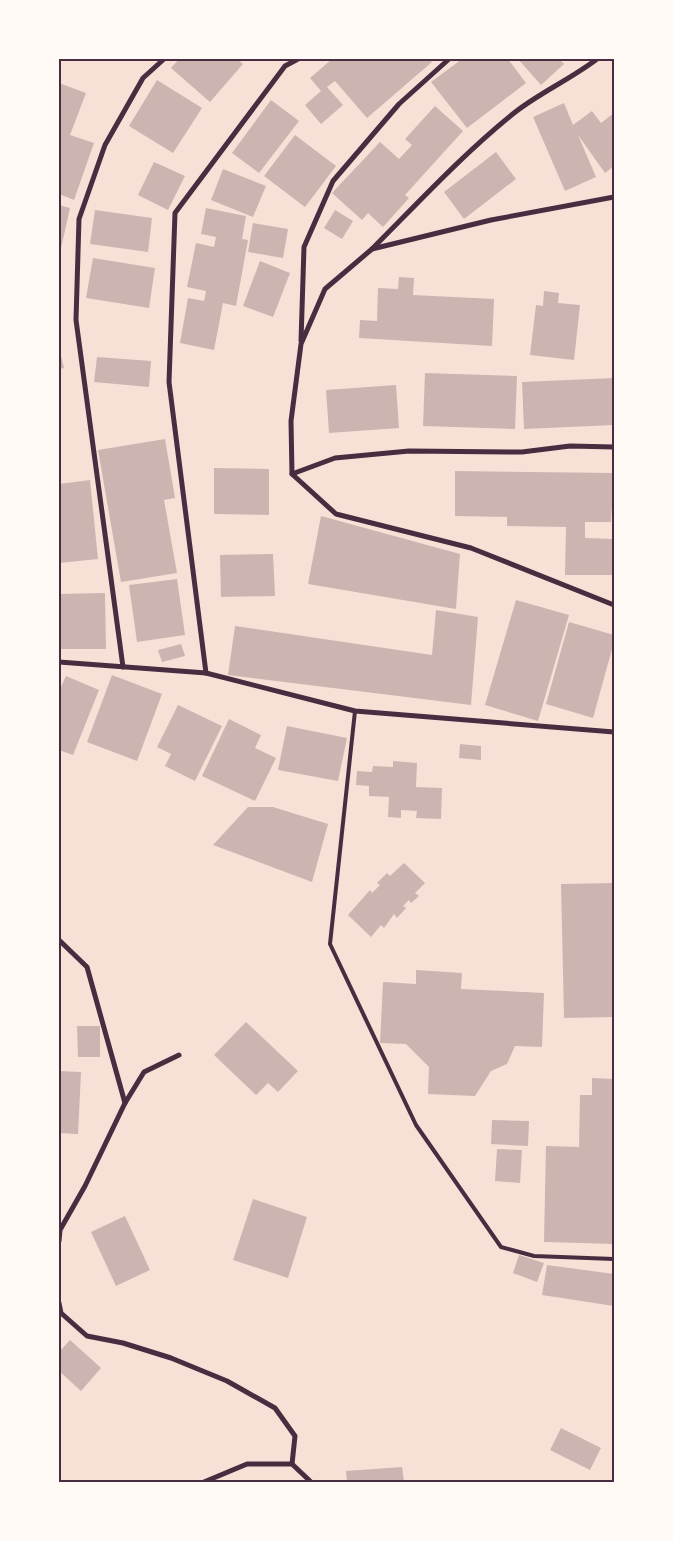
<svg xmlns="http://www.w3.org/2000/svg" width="673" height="1541" viewBox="0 0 673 1541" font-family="Roboto,sans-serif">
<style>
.building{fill:#ccb4b1}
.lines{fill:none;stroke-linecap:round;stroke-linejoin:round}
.service{stroke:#4a2c40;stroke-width:4}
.minor{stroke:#4a2c40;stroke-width:5}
.neatline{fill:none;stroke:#4a2c40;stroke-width:2}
</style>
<rect width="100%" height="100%" fill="#f7e1d7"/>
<g class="building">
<polygon points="179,59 237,59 243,64 210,102 171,68"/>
<polygon points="332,59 429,59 432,62 367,118 335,81 327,87 343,105 321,124 305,105 321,91 310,78"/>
<polygon points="462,59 508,59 526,83 467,128 431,82"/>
<polygon points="518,59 559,59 564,64 541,85"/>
<polygon points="157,80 202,108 173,153 129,126"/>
<polygon points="59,83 86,93 70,135 94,143 74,200 59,194"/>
<polygon points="271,100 299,121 259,173 232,153"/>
<polygon points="564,103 573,125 592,111 601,123 614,113 614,166 605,173 578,135 596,177 565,191 533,117"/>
<polygon points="435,106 463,131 405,195 409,198 383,227 368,213 362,220 332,193 380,142 399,159 412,145 405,139"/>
<polygon points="295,135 336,166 305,207 264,176"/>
<polygon points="496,152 516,179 464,219 444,192"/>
<polygon points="154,162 185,176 168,210 138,195"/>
<polygon points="223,169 266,186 253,217 211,200"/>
<polygon points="59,205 70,208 60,253 59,253"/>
<polygon points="206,208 246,216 242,239 248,240 236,306 223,303 214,350 180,343 188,298 204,301 206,291 187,287 196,243 214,247 216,237 201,234"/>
<polygon points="95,210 152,218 148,252 90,244"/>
<polygon points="335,210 353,221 342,239 324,228"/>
<polygon points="253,223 288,229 283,258 248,252"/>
<polygon points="93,258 155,268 149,308 86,298"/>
<polygon points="260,261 290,273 273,317 243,306"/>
<polygon points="399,277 414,278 413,295 494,299 492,346 359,338 360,320 377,321 378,288 398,289"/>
<polygon points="544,291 559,293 558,303 580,305 574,360 530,355 536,305 543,306"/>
<polygon points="59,348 64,368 59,369"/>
<polygon points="97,357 151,361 149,387 94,382"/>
<polygon points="425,373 517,376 515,429 423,426"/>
<polygon points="614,378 614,425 524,429 522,382"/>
<polygon points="396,385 399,428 329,433 326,390"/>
<polygon points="165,439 175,498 164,500 177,573 121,582 98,450"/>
<polygon points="214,468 269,469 269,515 214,514"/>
<polygon points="455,471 614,473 611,522 585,522 585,538 614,539 614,575 565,575 566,527 507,526 507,517 455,516"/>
<polygon points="90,480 98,559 59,563 59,484"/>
<polygon points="321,516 460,554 456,609 308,584"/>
<polygon points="273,554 275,596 221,597 220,555"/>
<polygon points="177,579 185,635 137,642 129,585"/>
<polygon points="105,593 106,649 59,649 59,594"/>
<polygon points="516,600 569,615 538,721 485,705"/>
<polygon points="436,610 478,617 471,705 228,675 235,626 432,655"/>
<polygon points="569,622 614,635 614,642 593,718 546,704"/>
<polygon points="181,644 185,656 162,662 158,650"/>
<polygon points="112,675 162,694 137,761 87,742"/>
<polygon points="66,676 99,690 73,755 59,750 59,691"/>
<polygon points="178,705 222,726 195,781 165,766 171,754 157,747"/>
<polygon points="229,719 261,735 255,748 276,758 255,801 202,776"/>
<polygon points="287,726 347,738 338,781 278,770"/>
<polygon points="460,744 481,746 481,760 459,758"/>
<polygon points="393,761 417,763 416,787 442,788 441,819 416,818 417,811 401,810 401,818 388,817 389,797 369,796 369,786 356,785 357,771 372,772 373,766 393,767"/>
<polygon points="248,807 273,807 328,824 312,882 213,845"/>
<polygon points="404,863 425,883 415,893 419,896 411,903 409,900 403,906 406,908 397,918 394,914 384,928 381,925 371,937 348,915 370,890 372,893 380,885 377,883 387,873 390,876"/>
<polygon points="614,883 614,1017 564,1018 561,884"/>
<polygon points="416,970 462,973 461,989 544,993 542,1047 515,1046 507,1064 491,1071 475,1096 428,1094 429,1067 406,1044 380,1043 383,982 416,984"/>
<polygon points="246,1022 298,1071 278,1092 268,1083 256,1095 214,1055"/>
<polygon points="77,1026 100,1026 100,1057 78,1057"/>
<polygon points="59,1071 81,1072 78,1134 59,1133"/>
<polygon points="592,1078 614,1079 614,1244 544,1242 546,1146 579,1147 580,1095 592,1095"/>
<polygon points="492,1120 529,1121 528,1146 491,1144"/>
<polygon points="497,1149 522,1150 520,1183 495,1181"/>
<polygon points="253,1199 307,1217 288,1278 233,1260"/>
<polygon points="125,1216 150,1270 116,1286 91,1232"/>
<polygon points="519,1255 544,1263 537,1282 513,1273"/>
<polygon points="547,1265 614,1274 614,1306 542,1295"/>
<polygon points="70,1340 101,1368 81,1391 59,1371 59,1352"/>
<polygon points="561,1428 601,1448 590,1470 550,1450"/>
<polygon points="402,1467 404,1482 347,1482 346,1471"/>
</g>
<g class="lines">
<polyline class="service" points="355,711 330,944 416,1125 501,1247 534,1256 614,1259"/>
<g class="minor">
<polyline points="614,197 491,220 372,249 325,289 301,344 291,421 292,474 336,514 471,548 614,605"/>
<path d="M 372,249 C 418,203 463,154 514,113 C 539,93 571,79 597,59"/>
<polyline points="301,341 304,247 333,181 399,104 449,59"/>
<polyline points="292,474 335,458 409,451 522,452 570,446 614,447"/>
<polyline points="59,662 206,673 355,711 614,732"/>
<polyline points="123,667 76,320 79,219 105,145 143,78 164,59"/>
<polyline points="206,673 169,382 175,213 285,66 298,59"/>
<polyline points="59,940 87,967 125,1103"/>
<polyline points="59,1241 60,1230 85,1186 125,1103 144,1072 179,1055"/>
<polyline points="59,1303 61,1313 87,1336 123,1343 171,1358 227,1381 275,1408 295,1436 292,1464"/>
<polyline points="204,1482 247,1464 292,1464 311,1482"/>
</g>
</g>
<rect width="673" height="1541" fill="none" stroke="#fffaf5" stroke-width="120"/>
<rect x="60" y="60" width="553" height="1421" class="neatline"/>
</svg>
